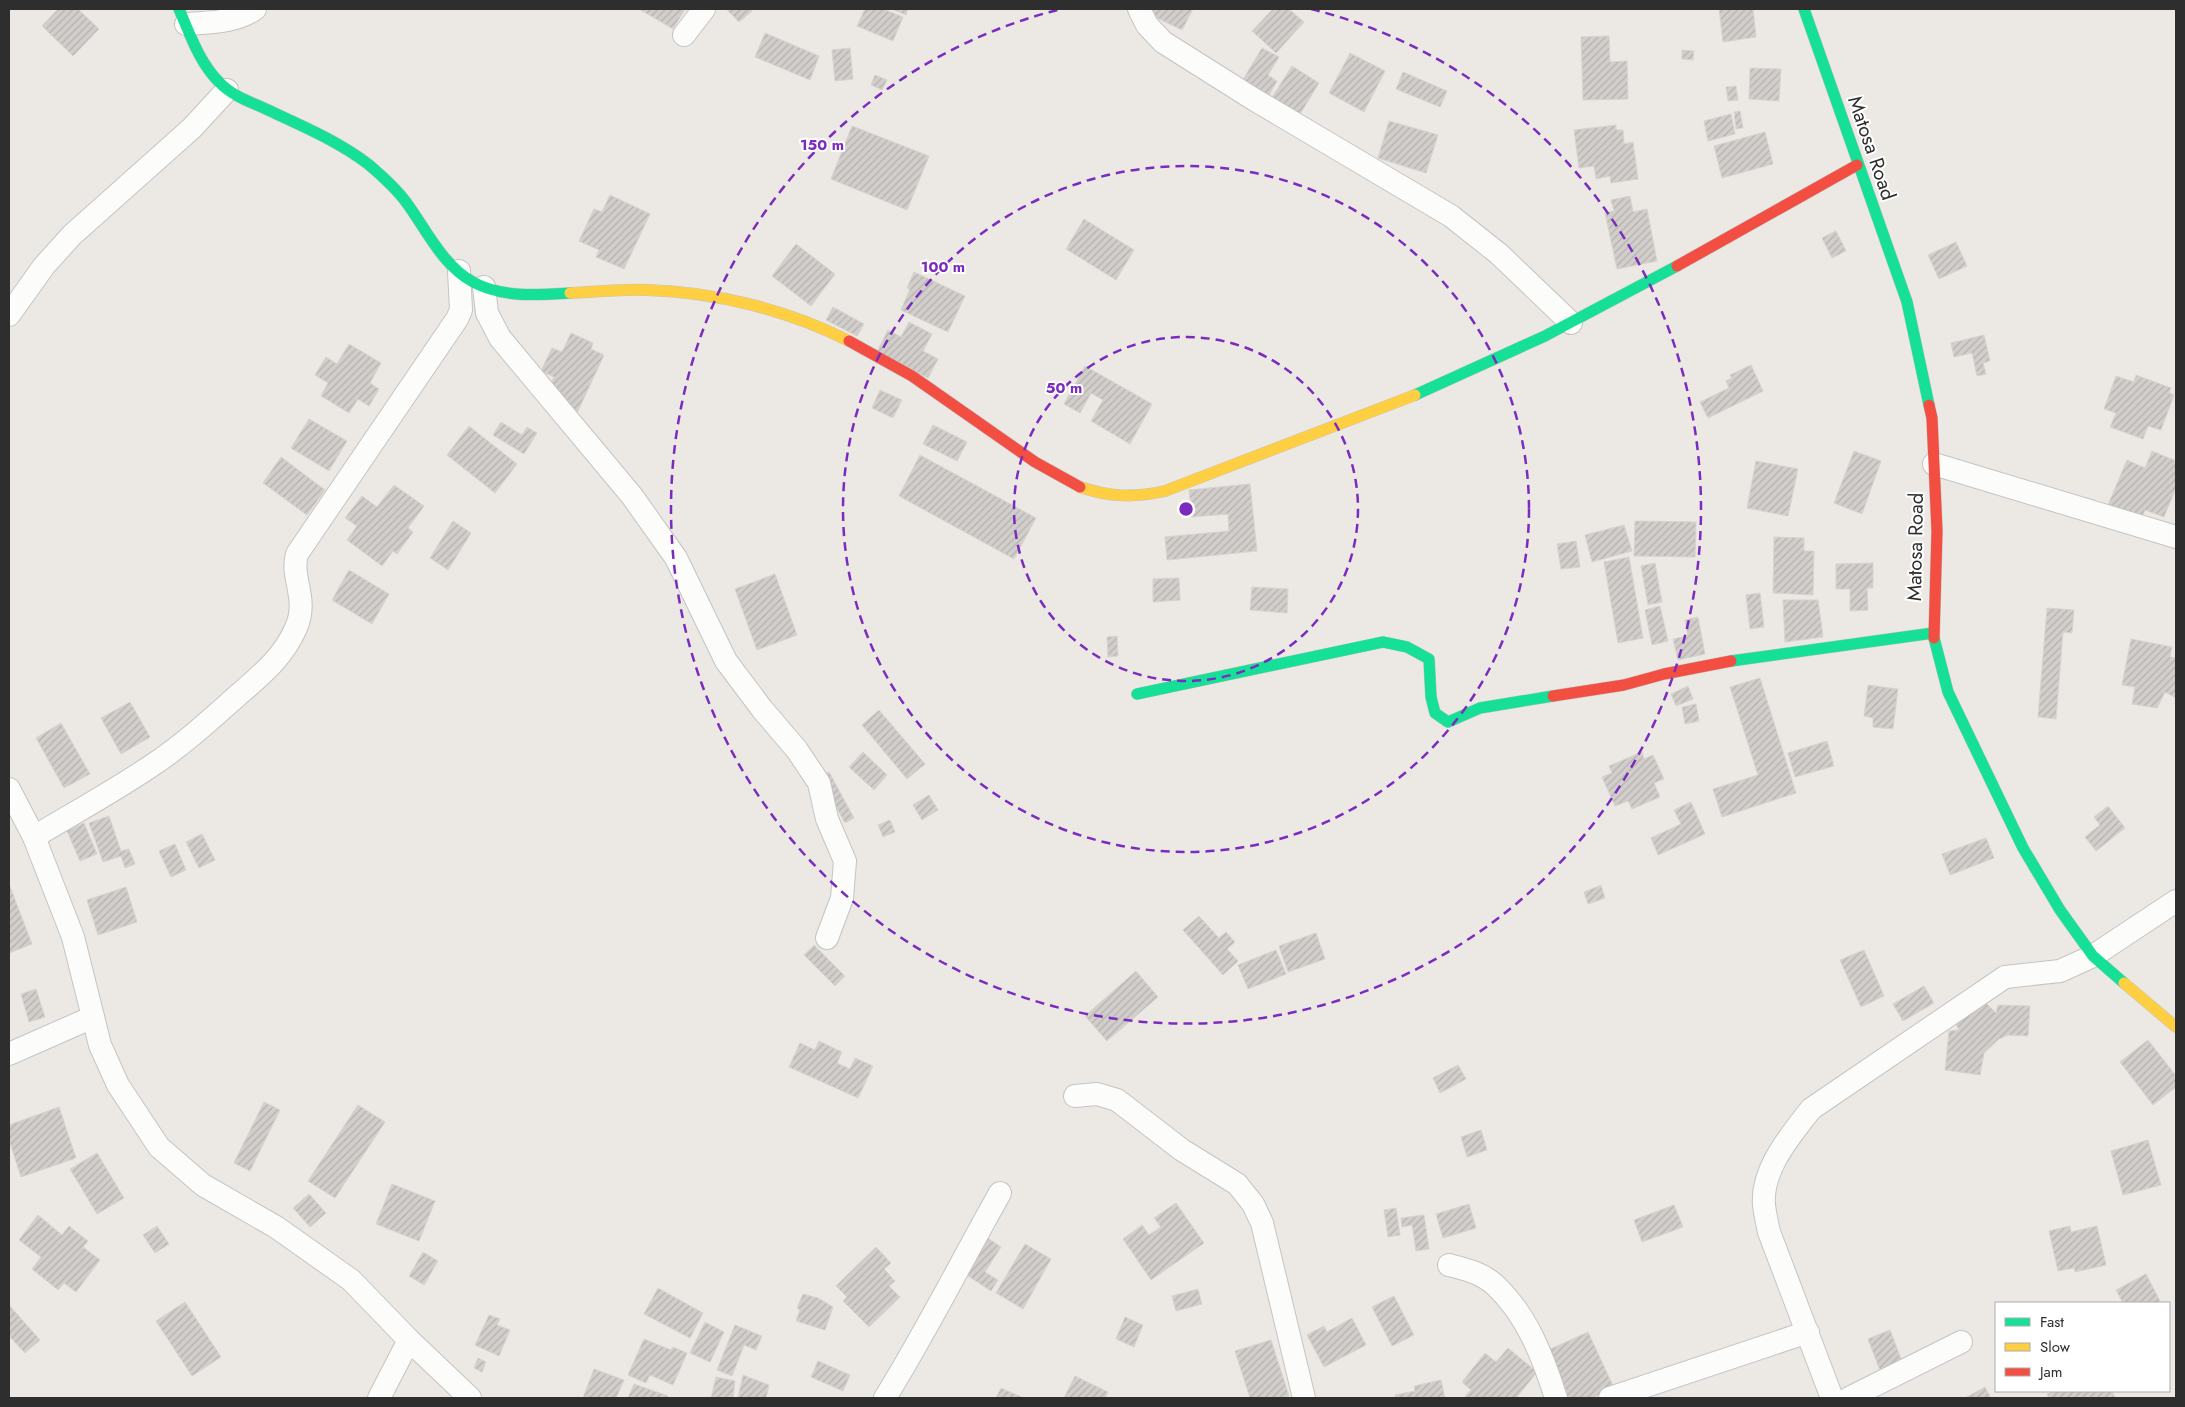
<svg xmlns="http://www.w3.org/2000/svg" width="2185" height="1407" viewBox="0 0 2185 1407" font-family="Jost,sans-serif">
<style>
.building{fill:url(#building-hatch);stroke:#d7d4d0}
.lines{fill:none;stroke-linecap:round;stroke-linejoin:round}
.street-casing{stroke:#c5c4c5;stroke-width:24}
.fast-casing{stroke:#c5c4c5;stroke-width:12}
.slow-casing{stroke:#c5c4c5;stroke-width:12}
.jam-casing{stroke:#c5c4c5;stroke-width:12}
.street{stroke:#fcfcfb;stroke-width:22}
.fast{stroke:#16e098;stroke-width:11}
.slow{stroke:#ffcf43;stroke-width:11}
.jam{stroke:#f24e42;stroke-width:11}
.ring{fill:none;stroke:#7b2cbf;stroke-width:2.5;stroke-dasharray:9 6}
.labels{text-anchor:middle;stroke-width:4;stroke-linejoin:round;paint-order:stroke}
.street-label{font-size:20px;fill:#2e2e2e;stroke:#fff}
.centre{fill:#7b2cbf;stroke:#fff;stroke-width:2.5}
.ring-label{font-size:15px;text-anchor:middle;font-weight:bold;fill:#7b2cbf;stroke:#fff;stroke-width:4;stroke-linejoin:round;paint-order:stroke}
</style>
<defs>
<pattern id="building-hatch" width="6" height="6" patternUnits="userSpaceOnUse" patternTransform="scale(1.25)"><rect width="6" height="6" fill="#d1cecb"/><path d="M-1 1l2-2M0 6l6-6M5 7l2-2" fill="none" stroke="#b4b1af"/></pattern>
</defs>
<rect width="100%" height="100%" fill="#ece8e4"/>
<g class="building">
<polygon points="58,9 78,9 99,29 73,56 42,26"/>
<polygon points="639,9 685,9 673,29"/>
<polygon points="726,9 750,9 752,11 739,22"/>
<polygon points="865,9 883,9 903,17 893,41 857,26"/>
<polygon points="892,9 908,9 906,15"/>
<polygon points="1149,9 1193,9 1182,30 1147,13"/>
<polygon points="1273,9 1289,9 1304,22 1276,53 1252,31"/>
<polygon points="1719,9 1753,9 1756,37 1723,42"/>
<polygon points="765,33 819,56 810,80 755,57"/>
<polygon points="1609,36 1610,62 1627,61 1628,99 1583,100 1581,37"/>
<polygon points="850,48 853,79 835,81 832,50"/>
<polygon points="1262,48 1279,57 1268,75 1277,81 1267,99 1241,83"/>
<polygon points="1682,50 1694,51 1693,60 1682,59"/>
<polygon points="1350,53 1385,71 1364,112 1329,93"/>
<polygon points="1292,66 1319,83 1297,119 1269,102"/>
<polygon points="1750,68 1781,69 1779,101 1749,99"/>
<polygon points="1403,72 1447,91 1440,107 1396,89"/>
<polygon points="875,75 887,80 882,90 871,85"/>
<polygon points="1736,86 1738,100 1728,101 1726,87"/>
<polygon points="1740,111 1743,128 1736,129 1734,112"/>
<polygon points="1731,114 1735,134 1708,141 1704,121"/>
<polygon points="1389,121 1438,135 1426,173 1378,158"/>
<polygon points="1616,125 1616,130 1623,130 1624,144 1633,142 1638,179 1611,183 1610,176 1596,179 1594,166 1579,168 1574,130"/>
<polygon points="852,126 929,156 907,210 831,179"/>
<polygon points="1765,132 1773,164 1722,178 1714,146"/>
<polygon points="610,195 650,214 624,269 596,257 599,250 579,241 594,209 602,212"/>
<polygon points="1630,196 1633,212 1647,209 1657,261 1617,269 1605,213 1614,211 1611,200"/>
<polygon points="1084,219 1134,250 1116,280 1066,249"/>
<polygon points="1836,231 1846,251 1832,258 1822,238"/>
<polygon points="1956,242 1967,266 1939,279 1928,255"/>
<polygon points="796,244 835,274 811,306 772,276"/>
<polygon points="914,272 965,296 948,332 901,310 910,289 907,288"/>
<polygon points="833,307 864,324 857,336 826,320"/>
<polygon points="909,322 932,334 923,351 938,359 928,378 877,352 888,330 901,337"/>
<polygon points="571,333 593,343 591,349 604,355 577,413 558,404 562,395 549,389 554,377 541,371 552,348 562,352"/>
<polygon points="1984,335 1990,361 1983,363 1986,374 1977,376 1972,353 1954,357 1951,343"/>
<polygon points="349,344 381,363 370,383 379,389 369,406 358,399 349,413 321,396 328,383 315,375 326,357 337,364"/>
<polygon points="1751,365 1763,391 1708,418 1700,402 1729,388 1726,381 1732,378 1730,375"/>
<polygon points="1085,366 1152,404 1130,444 1091,421 1103,400 1091,393 1080,413 1064,404"/>
<polygon points="2136,375 2171,388 2169,393 2174,395 2161,430 2148,426 2143,439 2110,427 2116,413 2104,409 2116,376 2134,382"/>
<polygon points="880,390 902,400 893,418 872,408"/>
<polygon points="309,419 347,441 329,471 291,448"/>
<polygon points="501,422 522,435 527,427 537,433 524,454 493,435"/>
<polygon points="933,425 967,442 957,461 923,444"/>
<polygon points="469,426 517,464 495,493 447,455"/>
<polygon points="1854,451 1881,461 1862,514 1834,503"/>
<polygon points="2152,451 2176,461 2176,488 2164,517 2145,510 2141,519 2108,505 2127,460 2145,468"/>
<polygon points="920,455 1036,518 1014,559 899,496"/>
<polygon points="281,457 325,490 307,515 263,483"/>
<polygon points="1756,461 1798,469 1788,516 1747,508"/>
<polygon points="1250,484 1257,551 1167,560 1165,537 1229,531 1228,514 1192,517 1189,490"/>
<polygon points="394,485 424,506 408,528 413,532 397,554 393,551 382,566 347,540 357,526 345,518 362,496 377,507"/>
<polygon points="453,521 471,533 448,570 430,558"/>
<polygon points="1635,521 1696,522 1695,557 1634,556"/>
<polygon points="1624,525 1632,551 1592,562 1585,535"/>
<polygon points="1774,537 1804,538 1804,551 1814,551 1813,595 1773,593"/>
<polygon points="1576,541 1580,567 1561,569 1557,544"/>
<polygon points="1629,557 1643,638 1618,643 1604,562"/>
<polygon points="1655,563 1662,602 1648,605 1641,566"/>
<polygon points="1873,563 1873,588 1867,588 1868,610 1850,611 1850,589 1836,589 1836,564"/>
<polygon points="349,570 389,594 372,624 332,600"/>
<polygon points="775,574 797,635 757,650 735,589"/>
<polygon points="1179,578 1180,600 1153,602 1153,579"/>
<polygon points="1252,587 1288,589 1287,613 1250,610"/>
<polygon points="1760,593 1764,627 1750,629 1746,595"/>
<polygon points="1783,600 1818,600 1823,637 1785,642"/>
<polygon points="1660,606 1668,641 1652,645 1645,610"/>
<polygon points="2047,608 2074,610 2072,633 2063,632 2056,719 2038,717"/>
<polygon points="1698,617 1705,654 1678,660 1673,639 1688,636 1685,620"/>
<polygon points="1117,636 1118,656 1108,657 1107,637"/>
<polygon points="2131,639 2172,647 2170,657 2176,658 2176,698 2165,692 2157,708 2132,704 2135,687 2122,685"/>
<polygon points="1760,678 1796,793 1722,817 1713,789 1758,775 1730,687"/>
<polygon points="1868,685 1898,689 1893,729 1873,727 1873,718 1864,716"/>
<polygon points="1688,686 1693,699 1676,706 1671,694"/>
<polygon points="130,702 150,737 121,754 101,718"/>
<polygon points="1696,704 1699,721 1685,724 1682,707"/>
<polygon points="879,710 925,764 907,779 862,725"/>
<polygon points="61,723 90,774 64,788 36,738"/>
<polygon points="1827,741 1834,766 1795,777 1788,753"/>
<polygon points="863,752 887,775 874,790 849,767"/>
<polygon points="1642,752 1644,759 1653,755 1664,779 1654,783 1660,797 1632,809 1628,801 1615,806 1602,777 1612,773 1609,766"/>
<polygon points="829,772 854,818 845,823 820,777"/>
<polygon points="929,795 938,810 922,820 913,805"/>
<polygon points="1691,802 1705,834 1658,855 1651,838 1681,824 1674,810"/>
<polygon points="2108,806 2125,828 2096,851 2085,837 2100,825 2094,817"/>
<polygon points="109,816 121,851 129,849 135,864 125,868 121,856 103,862 89,823"/>
<polygon points="890,820 895,832 883,837 878,825"/>
<polygon points="84,823 97,854 80,861 67,831"/>
<polygon points="202,834 215,860 199,868 186,842"/>
<polygon points="1986,838 1994,858 1950,875 1942,854"/>
<polygon points="175,844 186,870 171,877 159,851"/>
<polygon points="9,884 32,944 9,953"/>
<polygon points="1601,885 1605,898 1588,904 1584,892"/>
<polygon points="126,887 137,922 98,935 87,900"/>
<polygon points="1199,916 1219,938 1226,932 1235,942 1227,949 1238,961 1223,975 1183,930"/>
<polygon points="1316,933 1325,959 1288,972 1279,946"/>
<polygon points="814,945 845,976 835,986 804,955"/>
<polygon points="1276,950 1286,974 1248,989 1238,965"/>
<polygon points="1864,950 1884,996 1861,1007 1840,960"/>
<polygon points="1136,971 1158,997 1107,1041 1085,1016"/>
<polygon points="1924,986 1934,1003 1903,1021 1893,1004"/>
<polygon points="36,989 45,1017 29,1022 21,994"/>
<polygon points="1984,1001 1996,1013 1998,1005 2030,1006 2028,1036 2008,1035 1999,1039 1984,1053 1980,1075 1945,1070 1949,1031 1959,1030 1956,1024"/>
<polygon points="2148,1040 2176,1076 2176,1087 2153,1105 2120,1062"/>
<polygon points="819,1041 842,1052 837,1063 850,1069 855,1058 873,1066 858,1098 789,1067 800,1043 815,1050"/>
<polygon points="1458,1065 1466,1079 1440,1093 1433,1078"/>
<polygon points="264,1102 280,1110 250,1171 234,1163"/>
<polygon points="358,1105 385,1122 335,1198 308,1181"/>
<polygon points="59,1107 76,1158 21,1177 9,1140 9,1125"/>
<polygon points="1481,1130 1487,1150 1467,1157 1461,1137"/>
<polygon points="2148,1140 2161,1185 2123,1195 2111,1151"/>
<polygon points="97,1153 124,1198 97,1214 70,1169"/>
<polygon points="392,1184 435,1201 419,1241 376,1224"/>
<polygon points="309,1194 326,1213 310,1227 293,1208"/>
<polygon points="1176,1203 1204,1243 1151,1280 1123,1239 1142,1225 1149,1235 1161,1227 1154,1218"/>
<polygon points="1469,1204 1476,1228 1443,1238 1436,1214"/>
<polygon points="1674,1205 1683,1227 1642,1242 1634,1220"/>
<polygon points="1396,1208 1400,1235 1388,1237 1384,1210"/>
<polygon points="38,1215 62,1235 69,1226 88,1241 83,1247 100,1260 76,1292 64,1283 58,1290 32,1269 41,1257 19,1240"/>
<polygon points="1424,1215 1429,1249 1416,1251 1412,1225 1402,1227 1401,1218"/>
<polygon points="157,1226 169,1244 155,1253 143,1235"/>
<polygon points="2070,1226 2071,1232 2097,1226 2106,1265 2075,1272 2074,1268 2058,1271 2049,1231"/>
<polygon points="986,1237 1001,1247 985,1272 998,1280 991,1291 959,1270"/>
<polygon points="1025,1244 1051,1259 1023,1309 996,1293"/>
<polygon points="876,1247 891,1263 884,1269 895,1281 889,1286 900,1297 869,1327 843,1301 847,1297 836,1286"/>
<polygon points="423,1252 438,1261 424,1285 409,1276"/>
<polygon points="2146,1274 2161,1303 2123,1303 2116,1290"/>
<polygon points="658,1288 703,1313 690,1338 644,1314"/>
<polygon points="1198,1289 1202,1304 1176,1311 1172,1296"/>
<polygon points="803,1294 818,1298 833,1307 825,1330 796,1321 800,1310 797,1308"/>
<polygon points="1394,1296 1414,1335 1392,1346 1372,1307"/>
<polygon points="185,1302 221,1357 192,1376 156,1321"/>
<polygon points="9,1305 40,1340 25,1353 9,1336"/>
<polygon points="489,1315 500,1319 497,1325 510,1330 499,1356 475,1345"/>
<polygon points="1125,1317 1143,1325 1134,1347 1116,1339"/>
<polygon points="1352,1318 1366,1345 1324,1367 1307,1335 1324,1326 1327,1332"/>
<polygon points="705,1322 724,1332 710,1362 690,1353"/>
<polygon points="735,1325 762,1336 756,1350 744,1345 732,1376 717,1370"/>
<polygon points="1890,1330 1903,1364 1881,1373 1868,1339"/>
<polygon points="1588,1332 1614,1388 1592,1398 1563,1398 1542,1353"/>
<polygon points="644,1339 671,1350 673,1347 687,1353 673,1385 650,1375 646,1383 628,1375"/>
<polygon points="1271,1340 1289,1396 1281,1398 1250,1398 1235,1351"/>
<polygon points="1508,1348 1537,1372 1517,1397 1518,1398 1468,1398 1465,1396 1471,1390 1462,1382 1485,1353 1496,1362"/>
<polygon points="478,1358 486,1362 482,1372 474,1368"/>
<polygon points="818,1361 850,1375 843,1391 811,1377"/>
<polygon points="594,1369 624,1380 616,1398 583,1398"/>
<polygon points="743,1375 769,1385 766,1398 738,1398"/>
<polygon points="1075,1376 1108,1392 1105,1398 1064,1398"/>
<polygon points="716,1377 735,1381 733,1397 711,1398"/>
<polygon points="1441,1380 1445,1398 1396,1398 1395,1395 1415,1391 1414,1386"/>
<polygon points="634,1384 668,1396 667,1398 628,1398"/>
<polygon points="1985,1387 1991,1398 1965,1398"/>
<polygon points="1001,1388 1024,1398 996,1398"/>
<polygon points="2057,1391 2112,1391 2115,1398 2049,1398 2047,1394"/>
</g>
<g class="lines">
<g class="street-casing">
<g id="street">
<polyline points="1139,9 1147,25 1163,42 1255,100 1451,216 1499,254 1571,323"/>
<path d="M 186,24 C 210,22 235,23 255,9"/>
<polyline points="684,35 704,9"/>
<polyline points="484,287 487,313 500,338 632,496 676,558 726,661 762,709 797,750 819,783 827,819 845,861 842,898 827,938"/>
<polyline points="9,315 44,266 72,235 192,128 227,90"/>
<polyline points="1934,464 2176,537"/>
<polyline points="9,789 34,837 73,937 100,1045 118,1085 159,1147 203,1185 276,1227 351,1280 409,1340 470,1398"/>
<path d="M 34,837 C 74,813 116,790 154,764 C 184,744 210,720 237,696 C 260,676 283,658 296,628 C 309,598 290,578 297,554 L 457,319 L 461,310 L 459,271"/>
<polyline points="9,1054 93,1017"/>
<polyline points="1075,1096 1097,1094 1117,1100 1182,1150 1237,1184 1253,1204 1262,1223 1304,1398"/>
<path d="M 1449,1265 C 1465,1269 1482,1273 1495,1285 C 1527,1315 1543,1357 1556,1398"/>
<polyline points="379,1398 409,1340"/>
<path d="M 885,1398 C 926,1332 961,1262 1000,1193"/>
<polyline points="1610,1398 1808,1332"/>
<path d="M 1832,1398 L 1769,1232 C 1767,1223 1765,1214 1764,1205 C 1761,1169 1791,1135 1811,1109 L 2005,977 L 2060,971 L 2093,956 L 2176,901"/>
<polyline points="1849,1398 1961,1342"/>
</g>
</g>
<g class="fast-casing">
<g id="fast">
<path d="M 179,9 C 190,34 199,62 219,82 C 232,96 251,102 268,110 C 302,126 338,141 368,164 C 381,175 395,187 406,202 C 426,229 442,265 473,282 C 502,298 539,295 570,293"/>
<polyline points="1804,9 1907,302 1929,405"/>
<polyline points="1415,395 1545,336 1677,266"/>
<polyline points="1934,638 1948,692 2023,848 2060,910 2093,956 2124,983"/>
<polyline points="1731,661 1933,633"/>
<polyline points="1137,694 1383,642 1407,647 1429,659 1431,697 1435,713 1448,722 1480,708 1553,696"/>
</g>
</g>
<g class="slow-casing">
<g id="slow">
<path d="M 570,293 C 596,292 621,289 647,290 C 716,292 788,310 849,341"/>
<path d="M 1080,487 C 1109,497 1134,498 1165,491 L 1415,395"/>
<polyline points="2124,983 2176,1027"/>
</g>
</g>
<g class="jam-casing">
<g id="jam">
<polyline points="1677,266 1857,165"/>
<polyline points="849,341 912,376 1035,462 1080,487"/>
<polyline points="1929,405 1932,418 1937,531 1934,638"/>
<polyline points="1553,696 1624,685 1664,674 1731,661"/>
</g>
</g>
<use href="#street" class="street"/>
<use href="#fast" class="fast"/>
<use href="#slow" class="slow"/>
<use href="#jam" class="jam"/>
</g>
<g class="ring">
<circle cx="1186" cy="509" r="172"/>
<circle cx="1186" cy="509" r="343"/>
<path d="M1311 9A515 515 0 1 1 1061 9"/>
</g>
<g class="labels">
<g class="street-label">
<text transform="translate(1872 148) rotate(71)" y="7">Matosa Road</text>
<text transform="translate(1915 547) rotate(-89)" y="7">Matosa Road</text>
</g>
</g>
<circle cx="1186" cy="509" r="8" class="centre"/>
<g class="ring-label">
<text x="822" y="150">150 m</text>
<text x="943" y="272">100 m</text>
<text x="1064" y="393">50 m</text>
</g>
<rect width="2185" height="1407" fill="none" stroke="#2e2e2e" stroke-width="20"/>
<rect x="1995" y="1302" width="175" height="90" fill="#ffffff" stroke="#ababab"/>
<rect x="2005" y="1318" width="25" height="8" fill="#16e098" stroke="#ababab"/>
<text x="2040" y="1327" font-size="15" fill="#2e2e2e">Fast</text>
<rect x="2005" y="1343" width="25" height="8" fill="#ffcf43" stroke="#ababab"/>
<text x="2040" y="1352" font-size="15" fill="#2e2e2e">Slow</text>
<rect x="2005" y="1368" width="25" height="8" fill="#f24e42" stroke="#ababab"/>
<text x="2040" y="1377" font-size="15" fill="#2e2e2e">Jam</text>
</svg>
